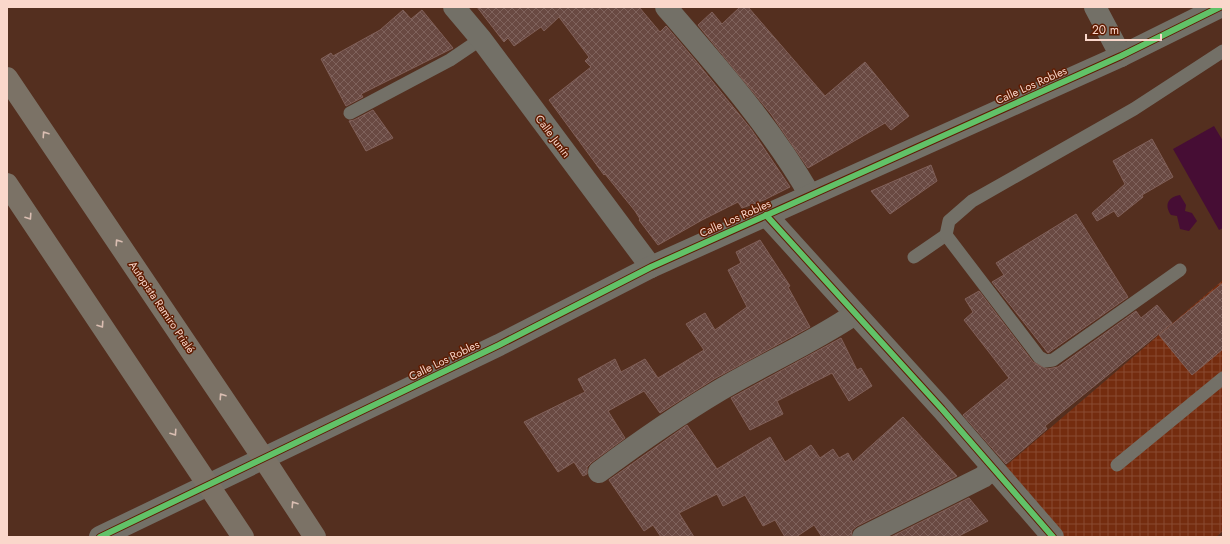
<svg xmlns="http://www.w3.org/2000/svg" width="1230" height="544" viewBox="0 0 1230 544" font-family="Jost,sans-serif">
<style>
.industrial{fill:url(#industrial-grid)}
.water{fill:#460d34}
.building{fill:url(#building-cross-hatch);stroke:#816059}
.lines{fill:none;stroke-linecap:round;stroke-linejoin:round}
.service{stroke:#737067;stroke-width:13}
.minor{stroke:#737067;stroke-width:22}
.trunk{stroke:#7b7266;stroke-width:22}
.cycleway-casing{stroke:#5e1b00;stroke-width:8}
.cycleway{stroke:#61c268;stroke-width:6}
.oneway{stroke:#dabeb2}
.labels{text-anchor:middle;stroke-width:3;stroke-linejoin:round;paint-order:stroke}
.street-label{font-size:11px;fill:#fad7cb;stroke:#5e1b00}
</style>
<defs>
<pattern id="industrial-grid" width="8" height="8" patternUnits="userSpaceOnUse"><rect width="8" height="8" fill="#742c0f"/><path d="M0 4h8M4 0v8" fill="none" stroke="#894a31"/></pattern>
<pattern id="building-cross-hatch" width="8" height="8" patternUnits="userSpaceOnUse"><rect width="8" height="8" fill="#694942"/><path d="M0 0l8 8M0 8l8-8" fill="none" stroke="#7f625c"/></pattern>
</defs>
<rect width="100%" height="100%" fill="#542f1f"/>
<polygon class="industrial" points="1223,280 1223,531 1216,537 1060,537 1001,470"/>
<g class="water">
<polygon points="1214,126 1223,141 1223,228 1219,230 1173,149"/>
<path d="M 1180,195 L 1186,205 L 1185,211 L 1192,213 L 1197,221 L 1189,231 L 1180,229 L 1177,216 L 1171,215 C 1164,205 1168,197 1180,195 Z"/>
</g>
<g class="building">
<polygon points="477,7 639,7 660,32 666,26 695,60 751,129 790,187 764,200 742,208 738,202 702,220 658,245 639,220 640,219 635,211 605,174 604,175 549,100 591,67 585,61 589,57 559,17 544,31 541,27 514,46 508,38 504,42"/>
<polygon points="740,7 748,7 825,96 865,62 909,116 891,130 885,123 808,168 771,114 698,25 712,12 722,24"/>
<polygon points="403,10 411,19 422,10 453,48 361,94 363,97 346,106 321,59 331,53 333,56 380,30"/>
<polygon points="373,110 393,138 366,151 349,121 354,120"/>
<polygon points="1152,139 1173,177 1142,195 1143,197 1118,217 1114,211 1097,221 1092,213 1125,184 1113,161"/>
<polygon points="931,165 937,181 890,214 871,191"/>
<polygon points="1076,214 1128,297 1048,353 992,282 1004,275 996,263"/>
<polygon points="760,240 790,286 788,287 810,327 714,379 660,413 644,391 608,411 625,438 592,462 587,467 587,474 583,476 574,462 558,472 524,422 585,392 578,379 615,359 621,372 645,359 658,378 704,350 686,324 705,313 715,330 747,307 728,270 741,263 736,252"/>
<polygon points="1223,283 1223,349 1192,375 1159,335"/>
<polygon points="979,291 1033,362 1047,369 1058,367 1136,311 1141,318 1157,305 1172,323 1045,426 1047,429 1006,464 963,415 1009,378 964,320 973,312 965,299"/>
<polygon points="841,338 857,370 861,368 872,386 849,401 832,373 777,401 783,414 750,430 731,398"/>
<polygon points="903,417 957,476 857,526 852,530 851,537 822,537 814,525 796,537 785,537 775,520 763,526 745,495 723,506 717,494 679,513 694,537 661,537 653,525 644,531 609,480 687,425 717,469 770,437 785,462 811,445 820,458 833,449 839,458 848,453 853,462"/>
<polygon points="969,498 988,521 957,537 891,537"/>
</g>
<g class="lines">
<g class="service">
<polyline points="350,113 450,60 481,39"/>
<polyline points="914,257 946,235"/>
<polyline points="1180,270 1053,360 1046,361 1039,357 946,235 949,221 972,201 1134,109 1223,51"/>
<polyline points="1117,465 1223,378"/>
</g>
<g class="minor">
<polyline points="454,7 481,39 651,267"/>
<path d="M 666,7 C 717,66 771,127 810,195"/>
<polyline points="1095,7 1121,56"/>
<polyline points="766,215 942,409 1053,537"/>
<path d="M 599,472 C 638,443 678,415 720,390 C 764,364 812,343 855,314"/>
<polyline points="100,537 499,345 651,267 1121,56 1220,7"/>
<polyline points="863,537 983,477 993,468"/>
</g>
<g class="trunk">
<polyline points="7,78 264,459 315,537"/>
<polyline points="7,184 243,537"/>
</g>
<g class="cycleway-casing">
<g id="cycleway">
<polyline points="766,215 942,409 1053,537"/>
<polyline points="100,537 499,345 651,267 1121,56 1220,7"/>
</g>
</g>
<use href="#cycleway" class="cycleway"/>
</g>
<defs><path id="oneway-chevron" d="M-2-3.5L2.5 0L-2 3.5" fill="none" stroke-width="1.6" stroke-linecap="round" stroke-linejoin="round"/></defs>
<g class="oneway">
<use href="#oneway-chevron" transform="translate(45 134) rotate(-124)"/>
<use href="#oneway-chevron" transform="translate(29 217) rotate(56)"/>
<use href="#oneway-chevron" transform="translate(118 242) rotate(-124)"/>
<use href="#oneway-chevron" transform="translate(101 325) rotate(56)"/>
<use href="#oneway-chevron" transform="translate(222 396) rotate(-124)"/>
<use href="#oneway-chevron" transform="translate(174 433) rotate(56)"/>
<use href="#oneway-chevron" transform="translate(294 504) rotate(-123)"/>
</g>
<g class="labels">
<g class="street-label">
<text transform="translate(1031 85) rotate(-24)" y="4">Calle Los Robles</text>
<text transform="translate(553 136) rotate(53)" y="4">Calle Junín</text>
<text transform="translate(735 218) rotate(-24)" y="4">Calle Los Robles</text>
<text transform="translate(162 307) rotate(56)" y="4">Autopista Ramiro Prialé</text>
<text transform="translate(444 360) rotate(-26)" y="4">Calle Los Robles</text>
</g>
</g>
<rect width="1230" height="544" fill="none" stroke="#fad7cb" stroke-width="16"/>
<path d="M1086 34v6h75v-6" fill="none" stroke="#fad7cb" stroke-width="2"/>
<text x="1092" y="34" font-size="12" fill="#fad7cb" stroke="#5e1b00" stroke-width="3" paint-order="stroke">20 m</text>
</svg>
